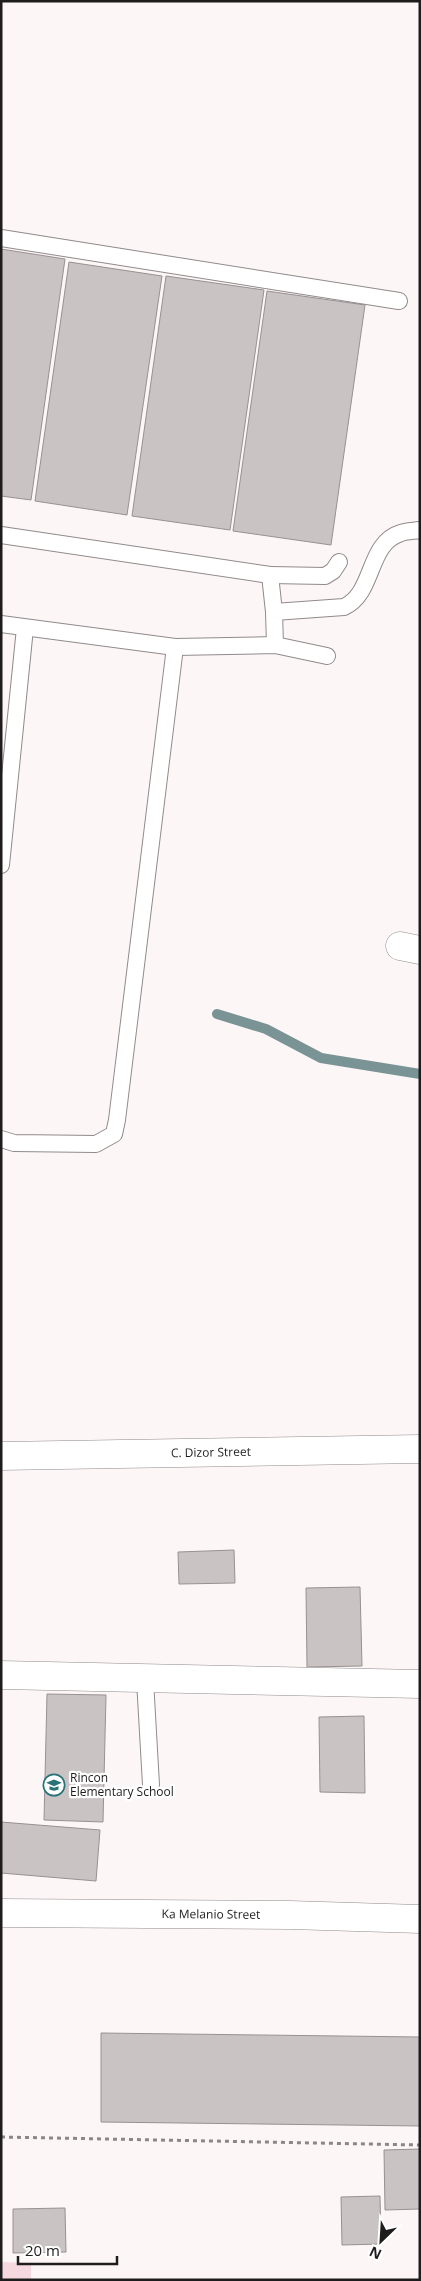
<svg xmlns="http://www.w3.org/2000/svg" width="421" height="2281" viewBox="0 0 421 2281" font-family="'Open Sans',sans-serif">
<style>
.green{fill:#f6d9de}
.lines{fill:none;stroke-linecap:round;stroke-linejoin:round}
.stream{stroke:#7a9495;stroke-width:10}
.building{fill:#cac3c4;stroke:#989192}
.lane-casing{stroke:#918a8b;stroke-width:18}
.street-casing{stroke:#918a8b;stroke-width:29}
.path{stroke:#8b8787;stroke-width:3;stroke-dasharray:4 4;stroke-linecap:butt}
.lane{stroke:#fff;stroke-width:16}
.street{stroke:#fff;stroke-width:28}
.labels{text-anchor:middle;stroke-width:4.5;stroke-linejoin:round;paint-order:stroke}
.street-label{font-size:12px;fill:#1e1c1c;stroke:#fff}
.poi-label{font-size:12px;fill:#1e1c1c;stroke:#fff;text-anchor:start}
</style>
<rect width="100%" height="100%" fill="#fdf6f7"/>
<polygon class="green" points="1,2262 31,2263 31,2280 1,2280"/>
<g class="lines">
<polyline class="stream" points="217,1014 266,1029 321,1058 420,1074"/>
</g>
<g class="building">
<polygon points="1,249 65,259 31,500 1,496"/>
<polygon points="69,262 162,276 127,515 35,501"/>
<polygon points="166,276 264,290 230,530 132,516"/>
<polygon points="267,291 365,305 331,545 233,531"/>
<polygon points="234,1550 235,1583 179,1584 178,1552"/>
<polygon points="360,1587 362,1666 307,1667 306,1588"/>
<polygon points="47,1694 106,1695 103,1822 44,1820"/>
<polygon points="364,1716 365,1793 320,1792 319,1717"/>
<polygon points="1,1822 100,1830 96,1881 1,1873"/>
<polygon points="101,2033 420,2037 420,2126 101,2122"/>
<polygon points="420,2149 420,2209 385,2210 384,2150"/>
<polygon points="380,2196 381,2244 342,2245 341,2197"/>
<polygon points="65,2208 66,2252 13,2253 13,2209"/>
</g>
<g class="lines">
<g class="lane-casing">
<g id="lane">
<polyline points="1,238 399,301"/>
<polyline points="1,535 270,575 274,612 275,645"/>
<polyline points="270,575 325,576 333,571 339,562"/>
<path d="M 274,612 L 344,607 C 375,593 367,543 401,533 C 406,531 414,531 420,530"/>
<polyline points="1,624 175,647 275,645 327,656"/>
<polyline points="1,865 25,628"/>
<polyline points="1,1139 14,1143 96,1144 114,1134 117,1120 175,647"/>
<polyline points="145,1680 151,1785"/>
</g>
</g>
<g class="street-casing">
<g id="street">
<polyline points="400,946 420,950"/>
<path id="s1" d="M 1,1456 L 420,1449"/>
<polyline points="1,1675 420,1684"/>
<path id="s2" d="M 1,1913 L 290,1915 L 420,1919"/>
</g>
</g>
<polyline class="path" points="1,2137 420,2145"/>
<use href="#lane" class="lane"/>
<use href="#street" class="street"/>
</g>
<defs>
<g id="school-ring" transform="scale(1.125)"><circle r="9.5" fill="#fff" stroke="#287375" stroke-width="1.5"/><path d="M0-5L7-2L0 1L-7-2ZM-4 1L0 2.5L4 1V4Q0 6-4 4Z" fill="#287375"/></g>
</defs>
<g fill-rule="evenodd">
<use href="#school-ring" x="54" y="1785"/>
</g>
<g class="labels">
<g class="street-label">
<text dy="4" stroke="none"><textPath href="#s1" startOffset="210">C. Dizor Street</textPath></text>
<text dy="4" stroke="none"><textPath href="#s2" startOffset="210">Ka Melanio Street</textPath></text>
</g>
<g class="poi-label">
<text x="70" y="1782">Rincon<tspan x="70" dy="14">Elementary School</tspan></text>
</g>
</g>
<rect width="421" height="2281" fill="none" stroke="#1e1c1c" stroke-width="5"/>
<g transform="translate(381 2241) rotate(205)" stroke="#ffffff" stroke-width="4" paint-order="stroke">
<path d="M0-4L9 19L0 12L-9 19Z" fill="#1e1c1c"/>
<text y="-8" font-size="14" font-weight="bold" text-anchor="middle" fill="#1e1c1c">N</text>
</g>
<path d="M18 2256v8h99v-8" fill="none" stroke="#1e1c1c" stroke-width="2.5"/>
<text x="25" y="2256" font-size="15" fill="#1e1c1c" stroke="#ffffff" stroke-width="4" paint-order="stroke">20 m</text>
</svg>
